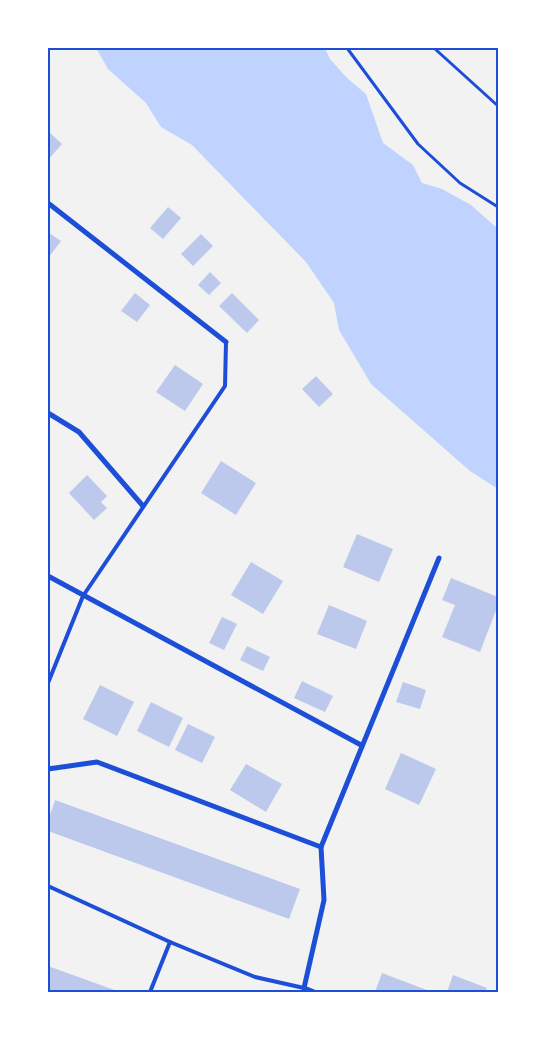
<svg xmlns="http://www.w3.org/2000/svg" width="546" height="1040" viewBox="0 0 546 1040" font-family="Lato,sans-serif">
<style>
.water{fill:#bfd3fe}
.building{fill:#bdc9ec}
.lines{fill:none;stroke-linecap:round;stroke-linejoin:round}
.path{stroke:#1d4ed8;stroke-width:3}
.service{stroke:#1d4ed8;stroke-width:4}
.minor{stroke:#1d4ed8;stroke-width:5}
.neatline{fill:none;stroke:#1d4ed8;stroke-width:2}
</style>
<rect width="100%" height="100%" fill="#f2f2f2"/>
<polygon class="water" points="96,48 325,48 330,59 347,78 366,94 383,143 413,165 422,183 442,189 471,205 498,229 498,489 470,471 371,384 339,330 334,303 306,262 192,145 161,127 146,103 108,69"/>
<g class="building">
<polygon points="48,131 62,144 48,160"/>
<polygon points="168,207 181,218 163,239 150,228"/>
<polygon points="49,233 61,241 49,257 48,256"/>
<polygon points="201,234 213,246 193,266 181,254"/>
<polygon points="210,272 221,283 209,295 198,285"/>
<polygon points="135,293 150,305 137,322 121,311"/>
<polygon points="232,293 259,320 247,333 219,306"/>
<polygon points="175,365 203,384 185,411 156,392"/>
<polygon points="316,376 333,394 319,407 302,389"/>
<polygon points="221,461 256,483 236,515 201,493"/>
<polygon points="87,475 107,496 101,502 107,508 94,520 69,493"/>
<polygon points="357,534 393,549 379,582 343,567"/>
<polygon points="251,562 283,581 263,614 231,595"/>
<polygon points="451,578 498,597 498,605 480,652 442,637 455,605 442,600"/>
<polygon points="329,605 367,621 356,649 317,634"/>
<polygon points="222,617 237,624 224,650 209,643"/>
<polygon points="247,646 270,657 263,671 240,660"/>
<polygon points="302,681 333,696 325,712 294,698"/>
<polygon points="403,682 426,690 420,709 396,702"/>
<polygon points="100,685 134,702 117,736 83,719"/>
<polygon points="151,702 183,718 169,747 137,731"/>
<polygon points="188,724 215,737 202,763 175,750"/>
<polygon points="401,753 436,769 419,805 385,789"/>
<polygon points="246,764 282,784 266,812 230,790"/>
<polygon points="55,800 300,889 289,919 48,831 48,821"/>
<polygon points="48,966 120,992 48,992"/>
<polygon points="382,973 432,992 375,992"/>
<polygon points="453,975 487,988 485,992 447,992"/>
</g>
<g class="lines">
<g class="path">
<polyline points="347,48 418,144 460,183 498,207"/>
<polyline points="434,48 498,106"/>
</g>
<g class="service">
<polyline points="48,683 83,596 225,386 226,342"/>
<polyline points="48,886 170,942 255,977 304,988"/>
<polyline points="150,992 170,942"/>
</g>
<g class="minor">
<polyline points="48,203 226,342"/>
<polyline points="48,413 79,432 143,506"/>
<polyline points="48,576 361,745"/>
<polyline points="48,769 97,762 321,847 324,900 304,988 314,992"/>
<polyline points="321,847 439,558"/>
</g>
</g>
<rect width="546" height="1040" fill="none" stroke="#ffffff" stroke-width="98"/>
<rect x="49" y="49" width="448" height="942" class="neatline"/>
</svg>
